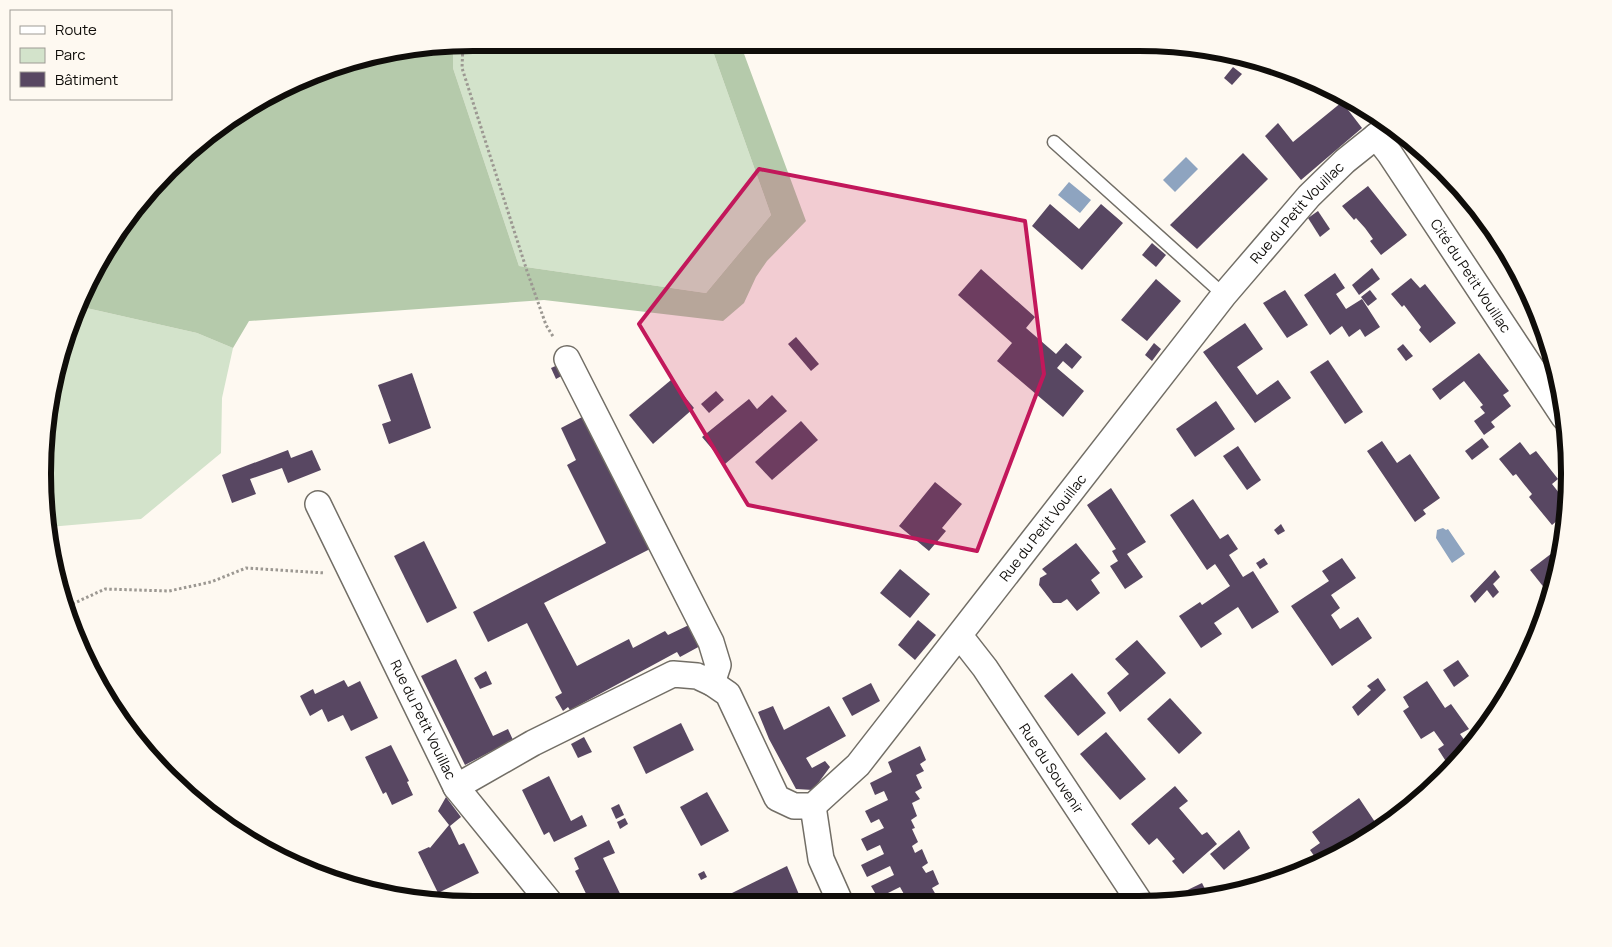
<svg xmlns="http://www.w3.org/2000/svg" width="1612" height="947" viewBox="0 0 1612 947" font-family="Manrope,sans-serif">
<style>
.green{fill:#d3e3cb}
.forest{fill:#b5caab}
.water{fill:#8ea4c0}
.building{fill:#584762}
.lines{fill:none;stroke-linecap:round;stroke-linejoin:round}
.service-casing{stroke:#726e66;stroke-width:15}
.minor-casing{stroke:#726e66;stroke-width:28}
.path{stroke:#9c9892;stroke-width:3;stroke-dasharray:2.5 2.5;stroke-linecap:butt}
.service{stroke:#fff;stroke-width:12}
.minor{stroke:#fff;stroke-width:25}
.marked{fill:#c2185b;fill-opacity:0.2;stroke:#c2185b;stroke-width:4;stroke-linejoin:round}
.labels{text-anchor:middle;stroke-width:5;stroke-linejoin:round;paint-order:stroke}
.street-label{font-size:14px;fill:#0f0d0a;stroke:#fef9f1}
.rim{fill:none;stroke:#0f0d0a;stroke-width:6}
</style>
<rect width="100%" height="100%" fill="#fef9f1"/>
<g class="green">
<polygon points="474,43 710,43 771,215 706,293 519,266 453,68 453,46"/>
<polygon points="82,307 197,333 233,348 222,398 221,453 141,519 49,527 43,501 57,362"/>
</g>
<polygon class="forest" points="710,43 740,43 806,221 767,261 756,277 744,303 723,321 544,300 249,321 233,348 197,333 82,307 115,234 211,131 335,65 453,46 453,68 519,266 706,293 771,215"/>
<g class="water">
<polygon points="1186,157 1198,169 1175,192 1163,180"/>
<polygon points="1069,182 1091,200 1080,213 1058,195"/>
<polygon points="1443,528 1446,530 1448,529 1465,554 1452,563 1436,538 1437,530"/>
</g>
<g class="building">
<polygon points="1233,67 1242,74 1232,85 1224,78"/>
<polygon points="1342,102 1362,128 1301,180 1265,136 1278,123 1293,142"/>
<polygon points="1243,153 1268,179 1197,249 1170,225"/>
<polygon points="1424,153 1443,169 1462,191 1456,195"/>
<polygon points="1368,186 1407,235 1381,255 1370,241 1373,239 1365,228 1356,218 1354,220 1342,206"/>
<polygon points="1050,204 1079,229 1101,204 1123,223 1082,270 1032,226"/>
<polygon points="1318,211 1330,229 1320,237 1308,218"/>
<polygon points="1493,230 1512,262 1509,263 1487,234"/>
<polygon points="1152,243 1166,255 1156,267 1142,255"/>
<polygon points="1372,268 1380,279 1359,295 1352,285"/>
<polygon points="981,269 1035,317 1026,328 1056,354 1066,343 1082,357 1072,369 1063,361 1057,368 1084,391 1063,417 997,361 1012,343 958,295"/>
<polygon points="1335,273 1345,288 1336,294 1346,309 1362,299 1380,327 1365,337 1360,329 1349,337 1342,326 1330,335 1304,295"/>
<polygon points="1411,278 1420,288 1425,284 1456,323 1430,343 1419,330 1421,327 1404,305 1402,307 1391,294"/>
<polygon points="1156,279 1181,301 1147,341 1121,320"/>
<polygon points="1285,290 1308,325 1287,338 1263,303"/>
<polygon points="1370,290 1377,299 1368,306 1361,297"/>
<polygon points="1245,323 1263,349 1237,367 1257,395 1278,380 1291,398 1255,423 1203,352"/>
<polygon points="796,337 819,364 811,371 788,344"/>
<polygon points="1154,343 1161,349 1152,361 1145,355"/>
<polygon points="1403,344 1413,356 1406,361 1397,349"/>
<polygon points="1479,353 1509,391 1503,395 1511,406 1491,422 1495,427 1484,435 1474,421 1485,413 1480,407 1483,405 1464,381 1440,400 1432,389"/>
<polygon points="1328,360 1363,412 1345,424 1310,372"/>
<polygon points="560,364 565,374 556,379 551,368"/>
<polygon points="412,373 431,428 389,444 382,424 391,421 378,385"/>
<polygon points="671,380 694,408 653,444 629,415"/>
<polygon points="716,391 724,400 709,413 701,404"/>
<polygon points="772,395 787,411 725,464 702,437 749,399 757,409"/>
<polygon points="1216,401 1235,429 1195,457 1176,429"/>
<polygon points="584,416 650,549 544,603 577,666 629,639 633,648 665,631 668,635 691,624 702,645 680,657 677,652 570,710 568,707 563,711 555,697 562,693 527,623 488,642 473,612 606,543 567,465 576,460 561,428"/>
<polygon points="801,421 818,440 772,480 755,462"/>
<polygon points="1482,438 1489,447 1472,460 1465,451"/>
<polygon points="1382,441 1397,463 1410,454 1440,498 1423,510 1426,514 1415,522 1367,451"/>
<polygon points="1520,442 1530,455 1536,451 1558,479 1552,484 1567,503 1566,513 1552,525 1529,497 1532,494 1523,483 1516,474 1513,476 1499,459"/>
<polygon points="1238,446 1261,480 1247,490 1223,456"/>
<polygon points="288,450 291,458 312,450 321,470 288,483 282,468 250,479 256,494 232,503 222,475"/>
<polygon points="935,482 962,504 942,528 946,531 929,551 899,526"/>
<polygon points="1111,488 1146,542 1127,554 1143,577 1125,589 1110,566 1118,561 1112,551 1116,549 1087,505"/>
<polygon points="1193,499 1220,539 1228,534 1238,549 1229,555 1243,577 1253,571 1279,612 1252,629 1238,607 1214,623 1222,634 1201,648 1179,616 1200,602 1202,605 1230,586 1215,564 1207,570 1170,515"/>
<polygon points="1281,524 1285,531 1278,535 1274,530"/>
<polygon points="424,541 457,608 427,623 394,556"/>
<polygon points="1076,543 1100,573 1091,580 1100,593 1077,611 1067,599 1061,603 1053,603 1039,585 1040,578 1047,574 1042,569"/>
<polygon points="1556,550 1561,557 1550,595 1530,570"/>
<polygon points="1264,558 1268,564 1260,569 1256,563"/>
<polygon points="1342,558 1356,578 1331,595 1340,608 1331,615 1340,629 1358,617 1372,638 1332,666 1291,606 1329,581 1322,571"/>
<polygon points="900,569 930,594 910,618 880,593"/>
<polygon points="1495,570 1500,577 1493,584 1499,592 1493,598 1487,590 1475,603 1470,596"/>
<polygon points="918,620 936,635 915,660 898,645"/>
<polygon points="1137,640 1166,673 1120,712 1107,693 1129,674 1115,659"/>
<polygon points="456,659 493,736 508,729 513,740 465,765 421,676"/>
<polygon points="1458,660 1469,676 1454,687 1443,670"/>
<polygon points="486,671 492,684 480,689 474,678"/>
<polygon points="1072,673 1106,713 1078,736 1044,696"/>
<polygon points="1378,678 1386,690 1358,716 1352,707 1371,690 1367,686"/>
<polygon points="344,680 348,687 360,681 378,718 351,731 343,715 328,722 322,709 310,716 300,696 313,689 315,694"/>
<polygon points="1427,681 1445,708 1451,704 1469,729 1460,734 1468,745 1473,742 1453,766 1450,762 1447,763 1438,749 1444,745 1434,731 1421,739 1403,711 1409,707 1403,697"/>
<polygon points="871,683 880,701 852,716 842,698"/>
<polygon points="1170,698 1202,733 1179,754 1147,719"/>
<polygon points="773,706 784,730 829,706 846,736 806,758 812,768 825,761 830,767 813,790 796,789 769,739 758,712"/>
<polygon points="681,723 694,750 646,774 633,747"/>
<polygon points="1106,732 1146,779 1120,800 1080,754"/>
<polygon points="584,737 592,752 578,758 571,744"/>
<polygon points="391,745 409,781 407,782 413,795 392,805 386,792 383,794 365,757"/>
<polygon points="920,746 926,760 920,764 924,771 916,775 922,788 915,792 920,799 912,803 917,816 911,820 915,828 912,829 918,842 912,846 915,853 922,849 928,863 922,867 926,873 933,870 939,884 932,888 936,895 920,904 889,904 905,896 900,887 878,898 871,886 894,875 890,866 867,877 861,865 884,854 880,845 867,851 861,839 884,828 879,819 871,823 865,811 888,800 884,791 875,795 870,783 892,772 888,762"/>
<polygon points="549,776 571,821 582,815 587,826 554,842 549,832 544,835 522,790"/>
<polygon points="1175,786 1188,801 1179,808 1202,835 1207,832 1217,844 1183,874 1172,861 1175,859 1157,838 1149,845 1131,824"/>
<polygon points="707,792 729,831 701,846 680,807"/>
<polygon points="446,797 461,817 450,826 459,845 464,843 479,873 438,893 418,852 429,847 430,848 449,825 438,811"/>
<polygon points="1359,798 1379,828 1354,847 1319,863 1310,850 1320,843 1312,832"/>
<polygon points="619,804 624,815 616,819 611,808"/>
<polygon points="625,818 628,824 620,829 617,822"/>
<polygon points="1239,830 1250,848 1224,870 1210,854"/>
<polygon points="609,840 615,853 603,858 624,902 591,904 575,871 579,869 574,858"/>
<polygon points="787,866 803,904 734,904 730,894"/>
<polygon points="322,871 341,882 341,883 320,874"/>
<polygon points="704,871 707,877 701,880 698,874"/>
<polygon points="353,879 369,888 350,885"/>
<polygon points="1202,883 1208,895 1177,902 1175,896"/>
</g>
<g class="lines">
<g class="service-casing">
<polyline id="service" points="1054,142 1224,295"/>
</g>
<g class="minor-casing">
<g id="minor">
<path id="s1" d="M 1376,136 L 1390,154 L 1564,417"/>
<polyline points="567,359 711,642 718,665 712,683"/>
<path id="s2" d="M 318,504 L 456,787 L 533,743 L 673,674 L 697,676 L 712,683 L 728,694 L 777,798 L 794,806 L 813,806 L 858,765 L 1224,295 L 1309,196 L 1345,161 L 1390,125"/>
<path id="s3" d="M 960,636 L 985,668 L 1141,904"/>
<polyline points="456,787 551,904"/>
<polyline points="813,806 821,859 841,904"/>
</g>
</g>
<g class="path">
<polyline points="463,44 462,68 527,271 546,325 554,338"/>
<polyline points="68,606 105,589 169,591 211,582 246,568 325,573"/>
</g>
<use href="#service" class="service"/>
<use href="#minor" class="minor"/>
</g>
<path class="marked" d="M 759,169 L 1025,221 L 1044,374 L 977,551 L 748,505 L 639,324 Z"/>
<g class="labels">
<g class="street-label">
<text dy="5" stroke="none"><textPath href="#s2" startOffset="1539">Rue du Petit Vouillac</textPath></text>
<text dy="5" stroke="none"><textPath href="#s1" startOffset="169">Cité du Petit Vouillac</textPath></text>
<text dy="5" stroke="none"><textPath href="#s2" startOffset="1134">Rue du Petit Vouillac</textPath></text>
<text dy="5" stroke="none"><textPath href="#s2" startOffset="240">Rue du Petit Vouillac</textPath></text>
<text dy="5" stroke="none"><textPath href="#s3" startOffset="161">Rue du Souvenir</textPath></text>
</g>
</g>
<path d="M0 0H1612V947H0ZM473 51H1139A422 422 0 0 1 1561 473V474A422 422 0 0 1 1139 896H473A422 422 0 0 1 51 474V473A422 422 0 0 1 473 51Z" fill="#fef9f1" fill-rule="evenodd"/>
<path class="rim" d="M473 51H1139A422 422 0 0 1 1561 473V474A422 422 0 0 1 1139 896H473A422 422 0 0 1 51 474V473A422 422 0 0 1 473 51Z"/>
<rect x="10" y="10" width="162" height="90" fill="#fef9f1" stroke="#9e9b95"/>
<rect x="20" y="26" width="25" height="8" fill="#ffffff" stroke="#9e9b95"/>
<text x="55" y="35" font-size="15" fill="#0f0d0a">Route</text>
<rect x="20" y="48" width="25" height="15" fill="#d3e3cb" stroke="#9e9b95"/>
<text x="55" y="60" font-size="15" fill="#0f0d0a">Parc</text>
<rect x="20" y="72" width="25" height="15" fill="#584762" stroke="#9e9b95"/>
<text x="55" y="85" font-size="15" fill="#0f0d0a">Bâtiment</text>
</svg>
